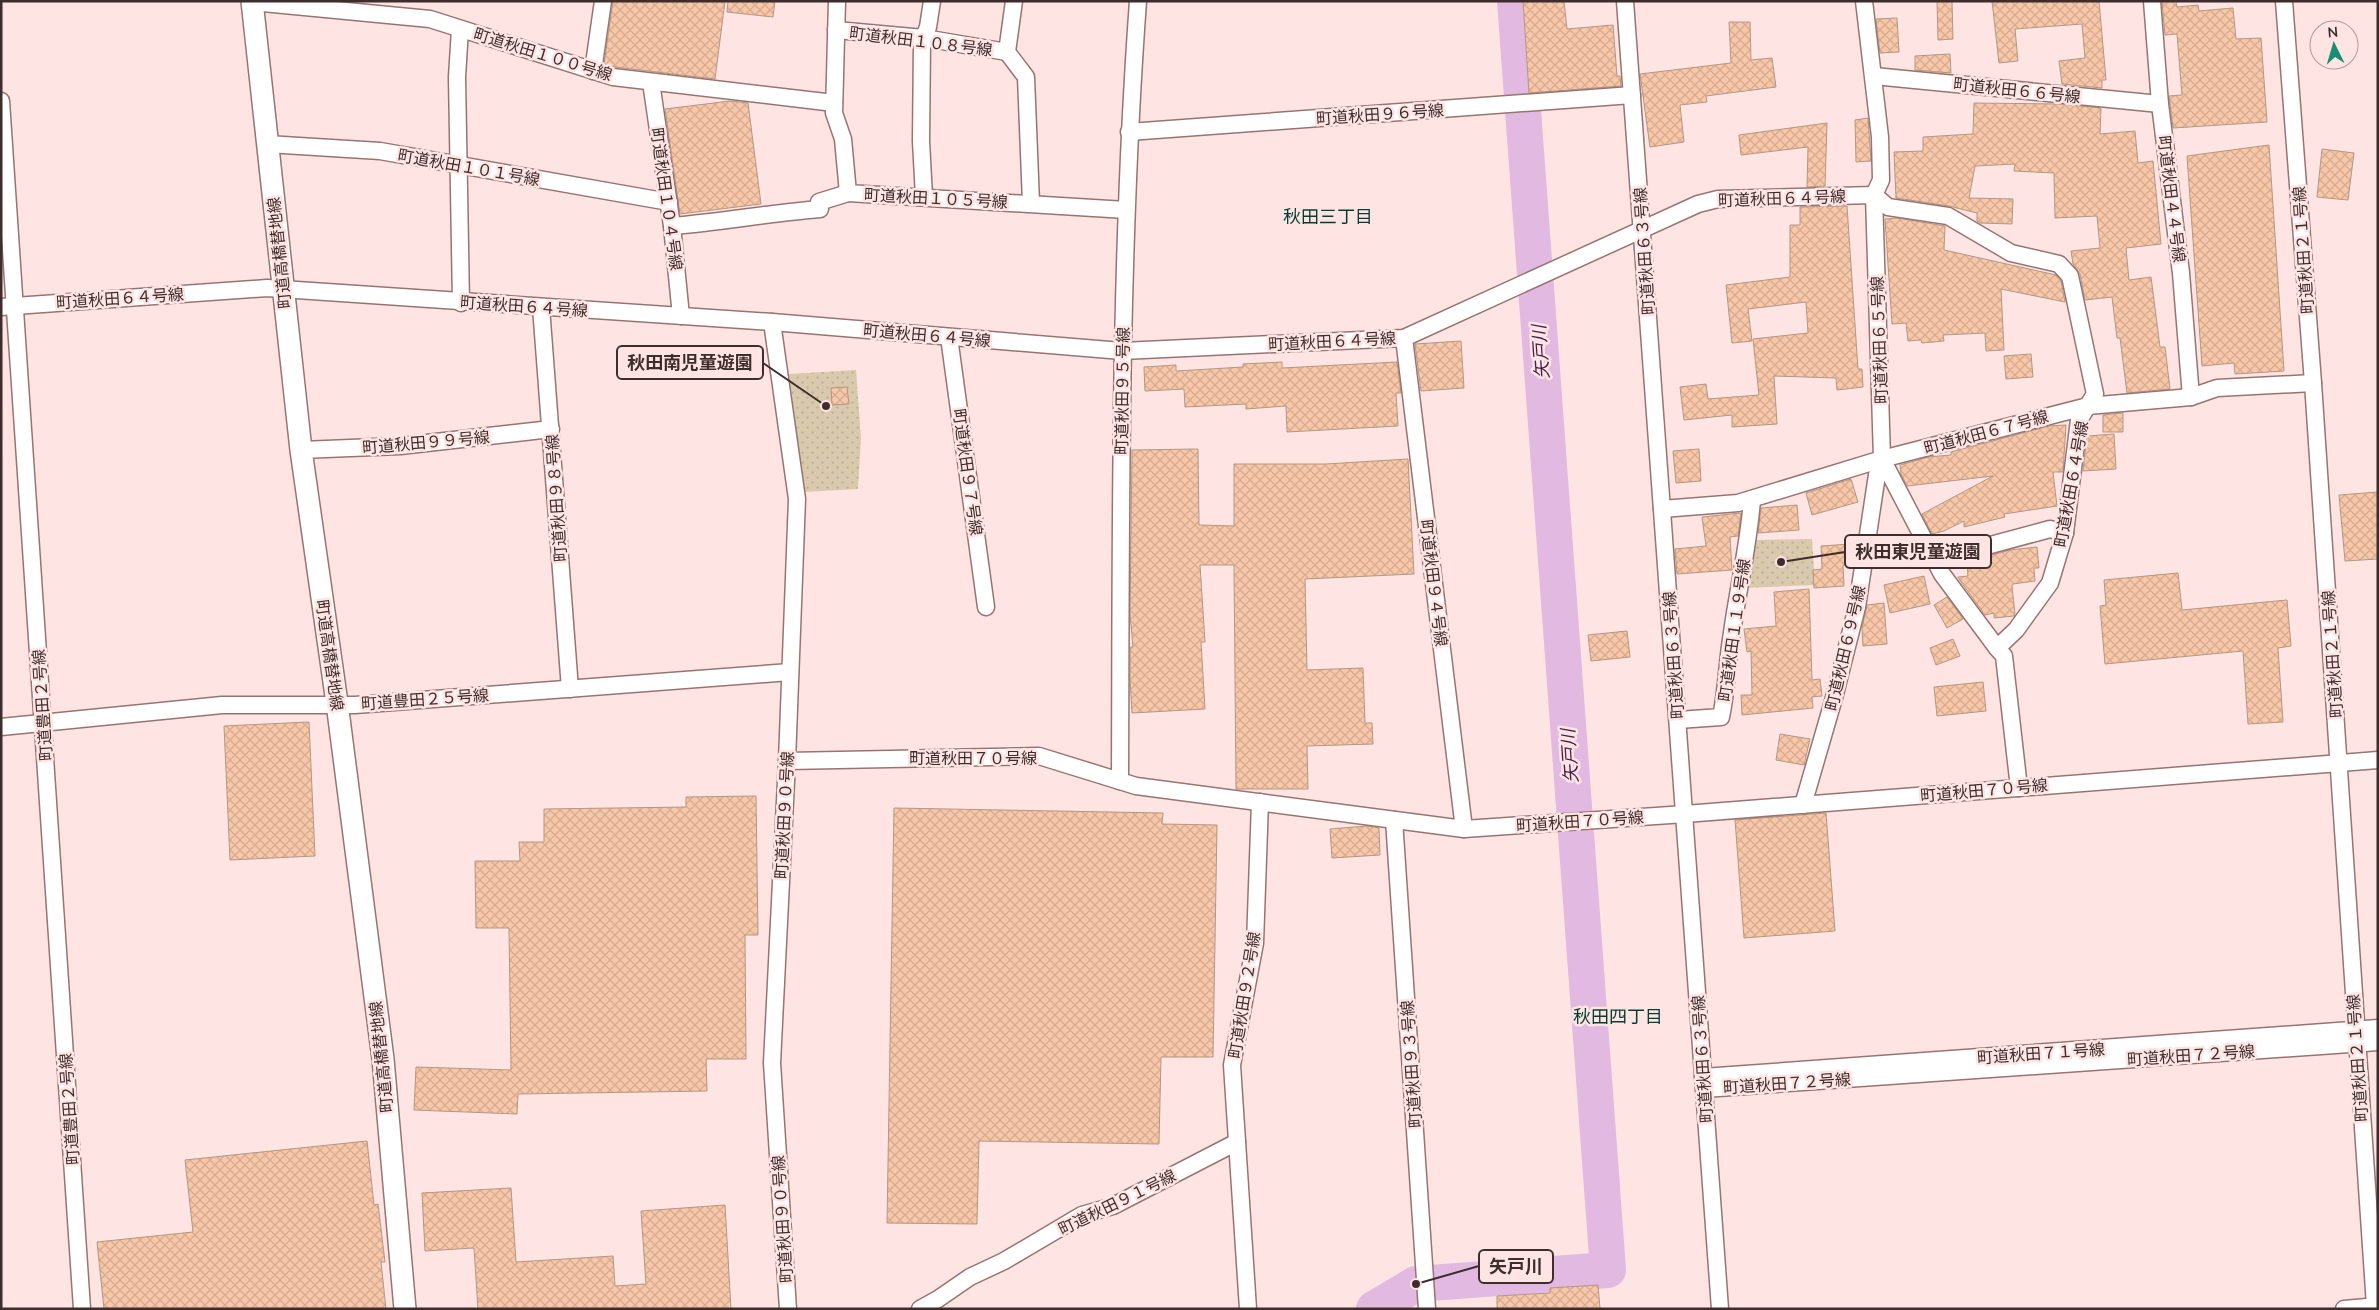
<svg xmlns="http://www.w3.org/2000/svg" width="2379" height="1310" viewBox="0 0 2379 1310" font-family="'Nunito Sans','Noto Sans JP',sans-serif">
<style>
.green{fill:url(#green-dots)}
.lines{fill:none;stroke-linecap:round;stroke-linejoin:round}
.river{stroke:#e1b9e1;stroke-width:36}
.building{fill:url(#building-cross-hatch);stroke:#b59683}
.minor-casing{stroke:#987470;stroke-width:19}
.tertiary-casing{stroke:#987470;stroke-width:24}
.minor{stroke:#fff;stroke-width:16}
.tertiary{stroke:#fff;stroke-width:21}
.labels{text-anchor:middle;stroke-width:5;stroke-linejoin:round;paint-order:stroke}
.street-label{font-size:16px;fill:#3d2d2c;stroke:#fee5e3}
.neighbourhood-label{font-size:18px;fill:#043d2f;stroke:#fee5e3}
.water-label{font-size:18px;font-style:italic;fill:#491b4b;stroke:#fee5e3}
.leader{fill:none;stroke:#3d2d2c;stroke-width:2}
.callout-dot{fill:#3d2d2c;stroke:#fee5e3;stroke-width:2}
.callout{fill:#fee5e3;stroke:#3d2d2c;stroke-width:2}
.callout-label{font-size:18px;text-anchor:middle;font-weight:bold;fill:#3d2d2c}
</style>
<defs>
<pattern id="green-dots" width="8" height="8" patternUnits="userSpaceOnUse" patternTransform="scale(1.25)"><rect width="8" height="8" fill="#d9caad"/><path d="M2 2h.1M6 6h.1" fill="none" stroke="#bbae95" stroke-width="1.8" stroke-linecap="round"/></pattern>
<pattern id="building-cross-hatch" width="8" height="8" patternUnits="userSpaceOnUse" patternTransform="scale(1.25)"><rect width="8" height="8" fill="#f7c7a8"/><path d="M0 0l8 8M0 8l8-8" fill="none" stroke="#d5ab91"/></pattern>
</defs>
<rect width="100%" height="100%" fill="#fee5e3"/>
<g class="green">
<polygon points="856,370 861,438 858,489 804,492 789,374"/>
<polygon points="1812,539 1815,585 1745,588 1754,540"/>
</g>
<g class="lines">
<polyline class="river" points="1374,1309 1416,1284 1608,1270 1515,1"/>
</g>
<g class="building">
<polygon points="613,1 725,1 715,79 615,67 604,64"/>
<polygon points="728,1 775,1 773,17 727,12"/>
<polygon points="1523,1 1564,1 1567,29 1613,25 1617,76 1620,76 1621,86 1529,93"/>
<polygon points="1937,1 1952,1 1953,39 1938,40"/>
<polygon points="1992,1 2099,1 2106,80 2102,80 2102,88 2062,84 2059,61 2085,58 2082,24 2015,29 2018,61 1999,63"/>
<polygon points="2162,1 2176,1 2177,7 2198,5 2199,11 2233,8 2236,39 2261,38 2267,122 2173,128 2169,96 2182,95 2177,34 2165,35"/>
<polygon points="1897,18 1899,52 1880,53 1876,19"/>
<polygon points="1729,22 1750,22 1751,60 1772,58 1776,87 1706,96 1707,102 1680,105 1684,142 1650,147 1640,74 1731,63"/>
<polygon points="1950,54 1951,73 1915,70 1915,56"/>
<polygon points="730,101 748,103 761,204 680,214 665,109"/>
<polygon points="1974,103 2059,104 2101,108 2100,134 2135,131 2138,163 2153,161 2161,244 2126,248 2129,280 2151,277 2160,347 2165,347 2170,389 2127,393 2120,338 2117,338 2112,297 2085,300 2080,274 2073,264 2071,251 2100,248 2097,216 2055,218 2054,173 2014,171 2015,164 1975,166 1969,198 2013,199 2012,224 1980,223 1977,221 1977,213 1949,206 1896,198 1894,152 1923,151 1923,137 1973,134"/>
<polygon points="1868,118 1871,161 1856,162 1855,120"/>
<polygon points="1827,123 1825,186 1807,187 1808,147 1741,155 1739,135"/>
<polygon points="2269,145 2284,371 2235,374 2234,363 2202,366 2187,156"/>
<polygon points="2322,149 2354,153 2348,200 2317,197"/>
<polygon points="1847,206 1858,369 1862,369 1863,387 1837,390 1836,378 1774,376 1777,424 1732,427 1732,415 1684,420 1680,387 1706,384 1708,399 1759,395 1753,339 1808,333 1806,302 1748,309 1752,341 1732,343 1726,285 1790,277 1790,225 1800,225 1800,207"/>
<polygon points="1897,218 1945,226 1944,250 2056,275 2061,281 2065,302 2001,289 2004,350 1986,351 1985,333 1943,335 1944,341 1922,343 1921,340 1908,341 1906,323 1892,324 1885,219"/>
<polygon points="1461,341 1464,388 1421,391 1415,344"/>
<polygon points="2031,354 2033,377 2006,379 2004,356"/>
<polygon points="1282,362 1282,368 1397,362 1401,393 1396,393 1398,426 1287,432 1286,406 1246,409 1246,404 1185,407 1184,389 1145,391 1144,367 1176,365 1176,371 1243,367 1243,364"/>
<polygon points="847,387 849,404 832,405 831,388"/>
<polygon points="2123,413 2123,432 2103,432 2103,415"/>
<polygon points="2066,425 2063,472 2053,472 2057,506 2004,514 2005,517 1964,527 1964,521 1944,531 1932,534 1922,514 1993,476 1907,486 1901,474 1900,465 1928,457 1951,455 1951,452 2049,426"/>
<polygon points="2114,434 2116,469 2083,471 2087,436"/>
<polygon points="1198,449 1199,525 1234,526 1234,464 1326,464 1408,459 1414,574 1305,579 1307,670 1363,668 1365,723 1372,723 1373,744 1307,746 1308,789 1236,789 1234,565 1200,565 1205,642 1201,642 1205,709 1132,713 1130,680 1130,647 1133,647 1130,615 1132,450"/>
<polygon points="1699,449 1701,481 1676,483 1673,451"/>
<polygon points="1851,479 1858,502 1812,515 1806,493"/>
<polygon points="2378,492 2378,559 2345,561 2339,495"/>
<polygon points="1797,505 1799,530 1758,533 1761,508"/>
<polygon points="1741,513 1738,536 1730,537 1732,570 1677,574 1675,549 1706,546 1702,517"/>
<polygon points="1851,544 1852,564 1843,565 1844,586 1814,588 1813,570 1822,569 1821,546"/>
<polygon points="2037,547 2039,568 2034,568 2035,581 2013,584 2012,586 2015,614 2014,616 1994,618 1994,613 1985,615 1959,579 1958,577 1968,576 1967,562 2010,550"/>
<polygon points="2178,573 2182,610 2287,600 2291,646 2278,648 2283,722 2248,724 2243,651 2105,664 2100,606 2106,605 2104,580"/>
<polygon points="1924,576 1930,604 1890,613 1884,585"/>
<polygon points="1809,589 1812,680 1820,679 1822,696 1812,697 1813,708 1742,715 1741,695 1752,695 1751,651 1747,652 1744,629 1776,626 1774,592"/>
<polygon points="1947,597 1963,619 1947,628 1934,605"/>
<polygon points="1884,603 1887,644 1863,646 1862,628 1867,605"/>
<polygon points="1627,631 1630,657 1591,661 1588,635"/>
<polygon points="1953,639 1960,656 1936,665 1930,648"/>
<polygon points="1983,682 1986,711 1937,716 1934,687"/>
<polygon points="309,722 315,856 230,860 224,726"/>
<polygon points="1780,734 1810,739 1804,765 1776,760"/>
<polygon points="756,796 758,935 745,935 746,1059 706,1059 707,1091 518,1094 517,1114 414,1110 416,1067 511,1070 509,928 476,928 475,861 520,861 519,842 544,842 544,809 686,807 686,797"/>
<polygon points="894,808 1163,813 1162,824 1217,825 1213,1057 1161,1057 1159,1144 979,1141 977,1224 887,1223"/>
<polygon points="1826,813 1835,931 1744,938 1735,820"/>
<polygon points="1367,826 1379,828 1380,855 1332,858 1330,829"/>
<polygon points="367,1141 374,1205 378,1204 385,1262 381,1262 386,1309 104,1309 97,1242 193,1232 185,1160"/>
<polygon points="511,1188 516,1262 613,1256 615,1286 646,1284 641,1211 725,1205 731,1309 478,1309 474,1248 425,1251 422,1193"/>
<polygon points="1598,1285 1600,1309 1497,1309 1497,1296 1550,1293 1550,1288"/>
</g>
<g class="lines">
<g class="minor-casing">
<g id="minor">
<polyline points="837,1 834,113 843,139 848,193 1126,210"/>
<polyline points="1014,1 1007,52 1026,77 1031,203"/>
<polyline points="1625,1 1720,1309"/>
<polyline points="1864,1 1880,137 1881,180 1874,195 1882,459 1942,574 1997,648"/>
<polyline points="2152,1 2160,104 2181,273 2191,397"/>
<polyline points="2284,1 2313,383 2375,1306"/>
<polyline points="253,2 430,19 613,77 834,103"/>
<polyline points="460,29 457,77 461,303"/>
<polyline points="836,30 924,38 1007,52"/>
<polyline points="593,71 603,1"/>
<polyline points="1874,76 2160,104"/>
<polyline points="651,82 672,226 681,316"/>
<polyline points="1,101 82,1309"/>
<polyline points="1129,132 1632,95"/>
<polyline points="267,144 380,151 669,202"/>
<polyline points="924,197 921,141 922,42 928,27 932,1"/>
<path d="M 672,226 C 722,222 770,213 820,209 L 819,202 L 848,193"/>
<polyline points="1,307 267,288 772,322 1122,351 1404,338 1698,204 1718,199 1874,195 1888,207 1948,216 2011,253 2059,264 2070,276 2095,394 2079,420 2065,533 2050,583 2016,630 1997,648 2004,656 2019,788"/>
<polyline points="541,307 570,689"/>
<polyline points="772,322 797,499 787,761 772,1063 788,1309"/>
<polyline points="949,337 986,607"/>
<polyline points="1404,338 1464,829"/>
<polyline points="301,450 400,446 551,429"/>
<polyline points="1662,509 1738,503 1882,459 2088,406 2191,397 2217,388 2313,383"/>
<polyline points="1935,560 2050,529 2065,533"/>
<path d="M 1678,720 L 1721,717 C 1727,689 1727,661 1732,633 C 1738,588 1749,544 1752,499"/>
<polyline points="1,727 222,705 355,705 790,672"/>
<polyline points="787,761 1039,756 1136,786 1464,829 1685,814 2378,760"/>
<path d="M 1120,781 C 1121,521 1119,261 1138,1"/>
<polyline points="1803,805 1834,698 1857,607 1877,475 1882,459"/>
<polyline points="1394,820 1427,1309"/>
<polyline points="1703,1077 2378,1028"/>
<polyline points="1704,1089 2378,1042"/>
<polyline points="920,1309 938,1299 970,1277 1004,1261 1082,1215 1113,1206 1237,1142"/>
<polyline points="1248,1309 1232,1065 1255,943 1260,802"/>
<polyline points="2344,1309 2378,1306"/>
</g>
</g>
<g class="tertiary-casing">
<polyline id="tertiary" points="252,1 301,450 337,703 383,1059 405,1309"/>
</g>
<use href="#minor" class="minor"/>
<use href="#tertiary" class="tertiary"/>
</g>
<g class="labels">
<g class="street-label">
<text transform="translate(921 41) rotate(7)" y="6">町道秋田１０８号線</text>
<text transform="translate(543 54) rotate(17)" y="6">町道秋田１００号線</text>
<text transform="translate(2017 90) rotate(6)" y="6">町道秋田６６号線</text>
<text transform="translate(1380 114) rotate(-4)" y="6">町道秋田９６号線</text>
<text transform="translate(469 167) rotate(10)" y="6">町道秋田１０１号線</text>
<text transform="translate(936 198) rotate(3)" y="6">町道秋田１０５号線</text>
<text transform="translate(1782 198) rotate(-2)" y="6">町道秋田６４号線</text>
<text transform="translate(667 199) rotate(82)" y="6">町道秋田１０４号線</text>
<text transform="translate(2172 199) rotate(83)" y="6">町道秋田４４号線</text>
<text transform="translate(2303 250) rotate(-94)" y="6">町道秋田２１号線</text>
<text transform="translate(1644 251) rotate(-94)" y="6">町道秋田６３号線</text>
<text transform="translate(279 253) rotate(-96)" y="6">町道高橋替地線</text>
<text transform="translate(120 298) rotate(-4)" y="6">町道秋田６４号線</text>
<text transform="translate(524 306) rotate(4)" y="6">町道秋田６４号線</text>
<text transform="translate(927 335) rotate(5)" y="6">町道秋田６４号線</text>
<text transform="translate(1879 340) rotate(-92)" y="6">町道秋田６５号線</text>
<text transform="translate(1332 341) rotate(-3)" y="6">町道秋田６４号線</text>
<text transform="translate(1122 391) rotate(-89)" y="6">町道秋田９５号線</text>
<text transform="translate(1986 432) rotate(-15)" y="6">町道秋田６７号線</text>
<text transform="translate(426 442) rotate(-5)" y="6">町道秋田９９号線</text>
<text transform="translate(968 472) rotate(82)" y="6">町道秋田９７号線</text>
<text transform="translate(2071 484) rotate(-80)" y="6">町道秋田６４号線</text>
<text transform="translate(556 498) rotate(-94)" y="6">町道秋田９８号線</text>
<text transform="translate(1434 583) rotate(83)" y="6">町道秋田９４号線</text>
<text transform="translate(1734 630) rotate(-82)" y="6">町道秋田１１９号線</text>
<text transform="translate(1845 648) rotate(-77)" y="6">町道秋田６９号線</text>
<text transform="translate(2332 654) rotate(-94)" y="6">町道秋田２１号線</text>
<text transform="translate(330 655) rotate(82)" y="6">町道高橋替地線</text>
<text transform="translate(1673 655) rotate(-94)" y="6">町道秋田６３号線</text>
<text transform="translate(425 699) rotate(-4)" y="6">町道豊田２５号線</text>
<text transform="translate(42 705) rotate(-94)" y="6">町道豊田２号線</text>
<text x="973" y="764">町道秋田７０号線</text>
<text transform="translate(1984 790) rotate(-5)" y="6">町道秋田７０号線</text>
<text transform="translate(784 815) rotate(-87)" y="6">町道秋田９０号線</text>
<text transform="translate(1580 821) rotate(-4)" y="6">町道秋田７０号線</text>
<text transform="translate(1244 995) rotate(-81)" y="6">町道秋田９２号線</text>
<text transform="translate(2041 1053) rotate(-4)" y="6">町道秋田７１号線</text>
<text transform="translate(2191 1055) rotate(-4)" y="6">町道秋田７２号線</text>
<text transform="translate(381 1057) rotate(-96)" y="6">町道高橋替地線</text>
<text transform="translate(2357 1058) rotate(-94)" y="6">町道秋田２１号線</text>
<text transform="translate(1702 1059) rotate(-94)" y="6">町道秋田６３号線</text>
<text transform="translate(1411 1064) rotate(-94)" y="6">町道秋田９３号線</text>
<text transform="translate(1787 1083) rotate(-4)" y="6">町道秋田７２号線</text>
<text transform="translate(69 1109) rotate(-94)" y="6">町道豊田２号線</text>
<text transform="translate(1117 1202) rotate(-26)" y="6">町道秋田９１号線</text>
<text transform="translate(782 1219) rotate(-94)" y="6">町道秋田９０号線</text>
</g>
<g class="neighbourhood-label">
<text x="1328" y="223">秋田三丁目</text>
<text x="1618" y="1023">秋田四丁目</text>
</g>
<g class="water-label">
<text transform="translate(1541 352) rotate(-94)" y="6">矢戸川</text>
<text transform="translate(1570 756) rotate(-94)" y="6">矢戸川</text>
</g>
</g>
<path class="leader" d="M826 406L763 363M1781 562L1845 552M1416 1284L1479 1266"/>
<g class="callout-dot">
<circle cx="826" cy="406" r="5"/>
<circle cx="1781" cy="562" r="5"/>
<circle cx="1416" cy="1284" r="5"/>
</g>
<g class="callout">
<rect x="617" y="346" width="146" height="33" rx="5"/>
<rect x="1845" y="535" width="146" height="33" rx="5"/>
<rect x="1479" y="1250" width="74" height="33" rx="5"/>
</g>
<g class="callout-label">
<text x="690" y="369">秋田南児童遊園</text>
<text x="1918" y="558">秋田東児童遊園</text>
<text x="1516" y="1273">矢戸川</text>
</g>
<rect width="2379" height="1310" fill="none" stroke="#3d2d2c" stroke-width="5"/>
<g transform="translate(2334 45) rotate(355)"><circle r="24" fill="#fee5e3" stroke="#b19b9a"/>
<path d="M0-4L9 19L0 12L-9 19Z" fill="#188f73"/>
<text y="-8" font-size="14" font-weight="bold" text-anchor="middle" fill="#3d2d2c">N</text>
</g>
</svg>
